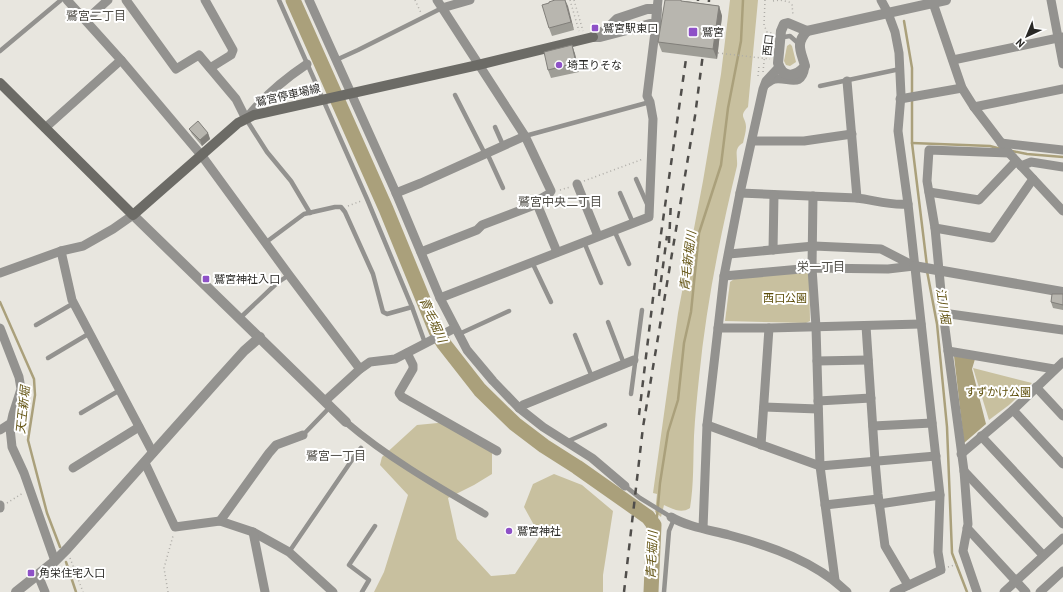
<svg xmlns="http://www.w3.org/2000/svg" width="1063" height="592" viewBox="0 0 1063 592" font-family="'PT Sans','Noto Sans JP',sans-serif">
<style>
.green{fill:#c8c09f}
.water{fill:#aaa07b}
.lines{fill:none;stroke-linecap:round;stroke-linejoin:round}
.stream{stroke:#aaa07b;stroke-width:2.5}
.river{stroke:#aaa07b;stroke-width:15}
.path{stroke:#aeaca7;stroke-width:1.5;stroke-dasharray:1 3;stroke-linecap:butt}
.service{stroke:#93928f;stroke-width:4.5}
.pedestrian{stroke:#93928f;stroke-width:7}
.minor{stroke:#93928f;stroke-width:9}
.tertiary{stroke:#93928f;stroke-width:10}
.secondary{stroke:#6c6b66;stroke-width:10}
.rail{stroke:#504e4b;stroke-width:2.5;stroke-dasharray:7 7;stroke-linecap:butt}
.wall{fill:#9e9d96}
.shaded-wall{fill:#817f7a}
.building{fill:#b8b6af;stroke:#817f7a}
.poi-dot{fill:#8e51c7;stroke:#fff;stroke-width:1.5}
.labels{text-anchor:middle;stroke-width:4;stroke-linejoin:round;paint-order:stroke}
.poi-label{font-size:11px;fill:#292825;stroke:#fff;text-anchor:start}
.street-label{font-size:11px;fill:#292825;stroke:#fff}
.park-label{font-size:11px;fill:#5c4d09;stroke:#fff}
.neighbourhood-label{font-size:12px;fill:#52504a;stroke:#fff}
.water-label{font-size:12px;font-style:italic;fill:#655616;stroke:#fff}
</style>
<rect width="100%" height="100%" fill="#e8e6df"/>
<g class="green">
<path d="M 730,0 L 758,0 L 748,107 C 738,117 746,117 746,127 C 746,132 744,138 743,143 C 733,148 738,157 737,166 C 720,236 706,306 699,378 C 697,397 695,417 694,436 C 693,460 694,484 690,508 C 681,514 673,509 664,505 L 661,517 L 655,512 L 657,494 L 653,493 L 678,313 L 703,181 L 721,74 Z"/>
<polygon points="790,44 792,46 796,62 790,66 786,65 784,61 787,46"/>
<polygon points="809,271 810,321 806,323 725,321 730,282 734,279"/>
<polygon points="973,368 1032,383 1009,405 989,420"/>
<polygon points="448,422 492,444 492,474 474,485 448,498 457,539 491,576 515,574 540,536 524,507 533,484 554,474 582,485 613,511 603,575 603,592 374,592 384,572 408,495 380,465 382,457 417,425"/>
</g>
<polygon class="water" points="954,356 975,359 972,369 986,424 964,443"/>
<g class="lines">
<g class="stream">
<polyline points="904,21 912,68 912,95"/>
<polyline points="912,100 912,143 927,266"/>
<polyline points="912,143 990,146 1001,149"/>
<polyline points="1012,151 1027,154 1063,157"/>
<polyline points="927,271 937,324 947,427 952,553 967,592"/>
<polyline points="0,302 34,379 35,395 28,440 47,513 60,547"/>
<polyline points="654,525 657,517 660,483 668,432 678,400 684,343 691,312 699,233 721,165 728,108 741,41 743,0"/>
<polyline points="66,562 76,592"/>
</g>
<polyline class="river" points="293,0 386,209 436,331 444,344 480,390 515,424 544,446 577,467 648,517 654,525 651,592"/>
<g class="path">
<polyline points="415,0 421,13"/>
<polyline points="570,0 579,31"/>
<polyline points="574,0 583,31"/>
<polyline points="765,0 764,25 767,32 772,33"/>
<polyline points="773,1 780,0 789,2 792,5 793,15"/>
<polyline points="718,53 770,59"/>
<polyline points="763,72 767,32"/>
<polyline points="758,76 759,66"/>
<polyline points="584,181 643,159"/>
<polyline points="560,190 570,187"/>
<polyline points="348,206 361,201"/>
<polyline points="7,503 23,493"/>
<polyline points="70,558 83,592"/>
<polyline points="948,567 958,564"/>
<polyline points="168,592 164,568 173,536"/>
</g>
<g class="service">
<polyline points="279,0 367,199 412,307 425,343"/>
<polyline points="781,41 784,37 790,36 799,44"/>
<polyline points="0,51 61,0"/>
<polyline points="336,60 358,50 442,8"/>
<polyline points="820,86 900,69"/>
<polyline points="455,95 485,154"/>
<polyline points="246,119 267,152 291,181 310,213"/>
<polyline points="495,127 503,145"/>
<polyline points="525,136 650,102"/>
<polyline points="487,153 503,188"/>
<polyline points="636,179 648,206"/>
<polyline points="620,193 633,223"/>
<polyline points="614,230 629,264"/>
<polyline points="584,242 601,283"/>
<polyline points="265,243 304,214 335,207 341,207 345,212 373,274 383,312 387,314 412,307"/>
<polyline points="532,262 551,302"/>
<polyline points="240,318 277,283 289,275"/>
<polyline points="608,322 624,364"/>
<polyline points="36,325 74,303"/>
<polyline points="459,334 509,311"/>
<polyline points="575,335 592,377"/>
<polyline points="48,358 90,333"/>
<polyline points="631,394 642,310"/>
<polyline points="81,413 120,390"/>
<polyline points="303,435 330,407"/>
<polyline points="566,442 605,425"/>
<polyline points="625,486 640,498 671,517"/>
<polyline points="289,552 354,457 361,448"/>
<polyline points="362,592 369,580 349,565 375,526"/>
<polyline points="664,592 669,531 674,519"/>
</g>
<path class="pedestrian" d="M 346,422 C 388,458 437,486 485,514"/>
<g class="minor">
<polyline points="67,0 121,60 202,156 289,275 360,369"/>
<path d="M 126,0 L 176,69 L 199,55 L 236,99 L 246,119 C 264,96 283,80 307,64"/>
<polyline points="205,0 233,50 231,55 210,68"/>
<polyline points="309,0 396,193 440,298 467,350 493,381 519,408 543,427 592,458 625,486"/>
<polyline points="437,0 525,136 551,191 549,194 537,201 537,204 557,252"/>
<polyline points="881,0 888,13 895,32 899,53 901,95 898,131 908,204 940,495 938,552 941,570 894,592"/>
<polyline points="932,0 962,88 974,107 1009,153 1063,211"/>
<polyline points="1051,0 1063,64"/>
<polyline points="442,8 470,0"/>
<polyline points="657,9 658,0"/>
<polyline points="86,20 108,0"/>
<polyline points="953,60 1063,37"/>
<polyline points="847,81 857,198"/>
<path d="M 766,84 C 769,82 771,80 775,79 C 789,77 802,89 805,66"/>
<polyline points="900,99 962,88"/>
<polyline points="974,107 1063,89"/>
<polyline points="45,128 121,60"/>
<polyline points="752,141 804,141 852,134"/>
<polyline points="1001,143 1063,150"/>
<polyline points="1021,166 1031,162 1063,167"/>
<polyline points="577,184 598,236"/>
<polyline points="929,192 979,200 1016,161"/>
<polyline points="396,193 421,183 525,136"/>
<path d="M 740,193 L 857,198 C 874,200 891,206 908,204"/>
<polyline points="813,196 812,268 816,327 820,466 835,580"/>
<polyline points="935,228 992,238 1033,179"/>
<polyline points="773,250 774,195"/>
<polyline points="61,251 72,300 153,453"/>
<polyline points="421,252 477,230 482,225 537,204"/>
<polyline points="0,273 61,251 83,246 113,229 133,215"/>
<polyline points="724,276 812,268 888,269 914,266 881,249 814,246 729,254"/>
<polyline points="440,298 649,217 653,119 650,102 647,96 656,24"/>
<polyline points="943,313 1063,330"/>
<polyline points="866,326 875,461 878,494 885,546 908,585"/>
<polyline points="0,328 19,377 21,389 13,414 10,428 12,447 24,473 55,561"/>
<polyline points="718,328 769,328 921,324"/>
<polyline points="948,351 1054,369"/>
<polyline points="407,353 413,365 413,369 399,393 402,397 497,451"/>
<polyline points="817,361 868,360"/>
<polyline points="1036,387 1063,416"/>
<polyline points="325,401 360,369 370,362 395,359 455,328"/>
<polyline points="818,401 871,398"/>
<polyline points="764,407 818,409"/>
<polyline points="519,408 523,405 634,360"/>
<polyline points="1013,410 1063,464"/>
<polyline points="707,425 820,466 936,456"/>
<polyline points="873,426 932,423"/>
<polyline points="0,430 11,423"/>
<polyline points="981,436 1063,524"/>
<polyline points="761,445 769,328"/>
<polyline points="961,454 1013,410 1063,362"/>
<polyline points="145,463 175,527 220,521 253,532 289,552 333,592"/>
<polyline points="73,468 139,427"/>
<polyline points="964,471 1043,555"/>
<polyline points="879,504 940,495"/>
<polyline points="0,505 0,508"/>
<polyline points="825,505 878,499"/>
<path d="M 671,517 C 688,527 710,530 729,535 C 771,546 816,562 847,592"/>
<polyline points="220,521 269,453 276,445 303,435"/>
<polyline points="703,528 707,425 724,276 740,193 763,89 766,81 779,67"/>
<polyline points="967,528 1026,592"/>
<polyline points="253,532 265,592"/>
<polyline points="38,575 45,592"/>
<polyline points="977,592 963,551 968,524 964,471 943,313 935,228 927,181 929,150 1009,153"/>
<polyline points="1004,592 1063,538"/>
<polyline points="1040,592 1063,571"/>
</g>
<g class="tertiary">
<polygon points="647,9 657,9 656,24 650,24 600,37 593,37 607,29 617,19"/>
<path d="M 788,23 L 807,31 C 795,44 801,51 805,66 C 796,77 783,79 778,63 L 781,31 L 784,24 Z"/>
<polyline points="807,31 946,0"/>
<polyline points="133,215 346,422"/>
<polyline points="914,266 1063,292"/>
<polyline points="16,592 55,561 67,549 216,382 244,351 260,337"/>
</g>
<polyline class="secondary" points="0,83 133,215 238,123 254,115 478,65 593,37"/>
<g class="rail">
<polyline points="697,15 698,0"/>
<polyline points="708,16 709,0"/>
<polyline points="669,243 671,201"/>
<polyline points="659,296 667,236"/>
<polyline points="639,415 659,248 688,45"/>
<polyline points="624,592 643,427 695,116 704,46"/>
</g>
</g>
<g class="wall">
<polygon points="565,0 574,30 552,36 549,28"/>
<polygon points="686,1 719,6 722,16 717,59 662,52 658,42"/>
<polygon points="572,45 575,54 579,72 551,78 548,70"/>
<polygon points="189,129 208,133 210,139 202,146 192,134"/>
<polygon points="1063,294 1063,310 1053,308 1051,302"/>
</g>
<g class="shaded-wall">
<polygon points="565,0 568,6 574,30 571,22"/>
<polygon points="719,6 722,16 717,59 713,49"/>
<polygon points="572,45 575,54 579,72 576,63"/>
<polygon points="208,133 210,139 202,146 200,140"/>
</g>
<g class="building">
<polygon points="555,0 565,0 571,22 549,28 542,5 549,3 549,2"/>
<polygon points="665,0 681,0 681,1 719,6 713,49 658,42"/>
<polygon points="572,45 576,63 548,70 544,52"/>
<polygon points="198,121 208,133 200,140 189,129"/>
<polygon points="1052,294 1063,294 1063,305 1051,302"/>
</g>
<g class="poi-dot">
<rect x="591" y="24" width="8" height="8" rx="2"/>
<rect x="688" y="27" width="10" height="10" rx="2"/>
<circle cx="559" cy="65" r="4"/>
<rect x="202" y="275" width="8" height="8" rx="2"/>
<circle cx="509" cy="531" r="4"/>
<rect x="27" y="569" width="8" height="8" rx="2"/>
</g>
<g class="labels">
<g class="poi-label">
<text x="603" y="32">鷲宮駅東口</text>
<text x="702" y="36">鷲宮</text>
<text x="567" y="69">埼玉りそな</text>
<text x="214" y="283">鷲宮神社入口</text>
<text x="517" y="535">鷲宮神社</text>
<text x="39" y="577">角栄住宅入口</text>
</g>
<g class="street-label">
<text transform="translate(768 45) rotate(-84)" y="4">西口</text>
<text transform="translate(288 95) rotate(-13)" y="4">鷲宮停車場線</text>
</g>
<g class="park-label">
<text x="785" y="302">西口公園</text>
<text x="998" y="396">すずかけ公園</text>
</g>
<g class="neighbourhood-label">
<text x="96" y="20">鷲宮二丁目</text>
<text x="560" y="206">鷲宮中央二丁目</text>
<text x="821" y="271">栄一丁目</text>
<text x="336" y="460">鷲宮一丁目</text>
</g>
<g class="water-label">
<text transform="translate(688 261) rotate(-83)" y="4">青毛新堀川</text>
<text transform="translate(943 306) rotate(81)" y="4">江川堀</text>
<text transform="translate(433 320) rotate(66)" y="4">青毛堀川</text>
<text transform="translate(23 410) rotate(-84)" y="4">天王新堀</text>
<text transform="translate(652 555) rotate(-87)" y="4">青毛堀川</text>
</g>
</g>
<g transform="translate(1027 36) rotate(224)" stroke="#ffffff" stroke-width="3" paint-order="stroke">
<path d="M0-3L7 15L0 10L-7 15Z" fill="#292825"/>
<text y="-6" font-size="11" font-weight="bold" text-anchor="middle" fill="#292825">N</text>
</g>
</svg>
